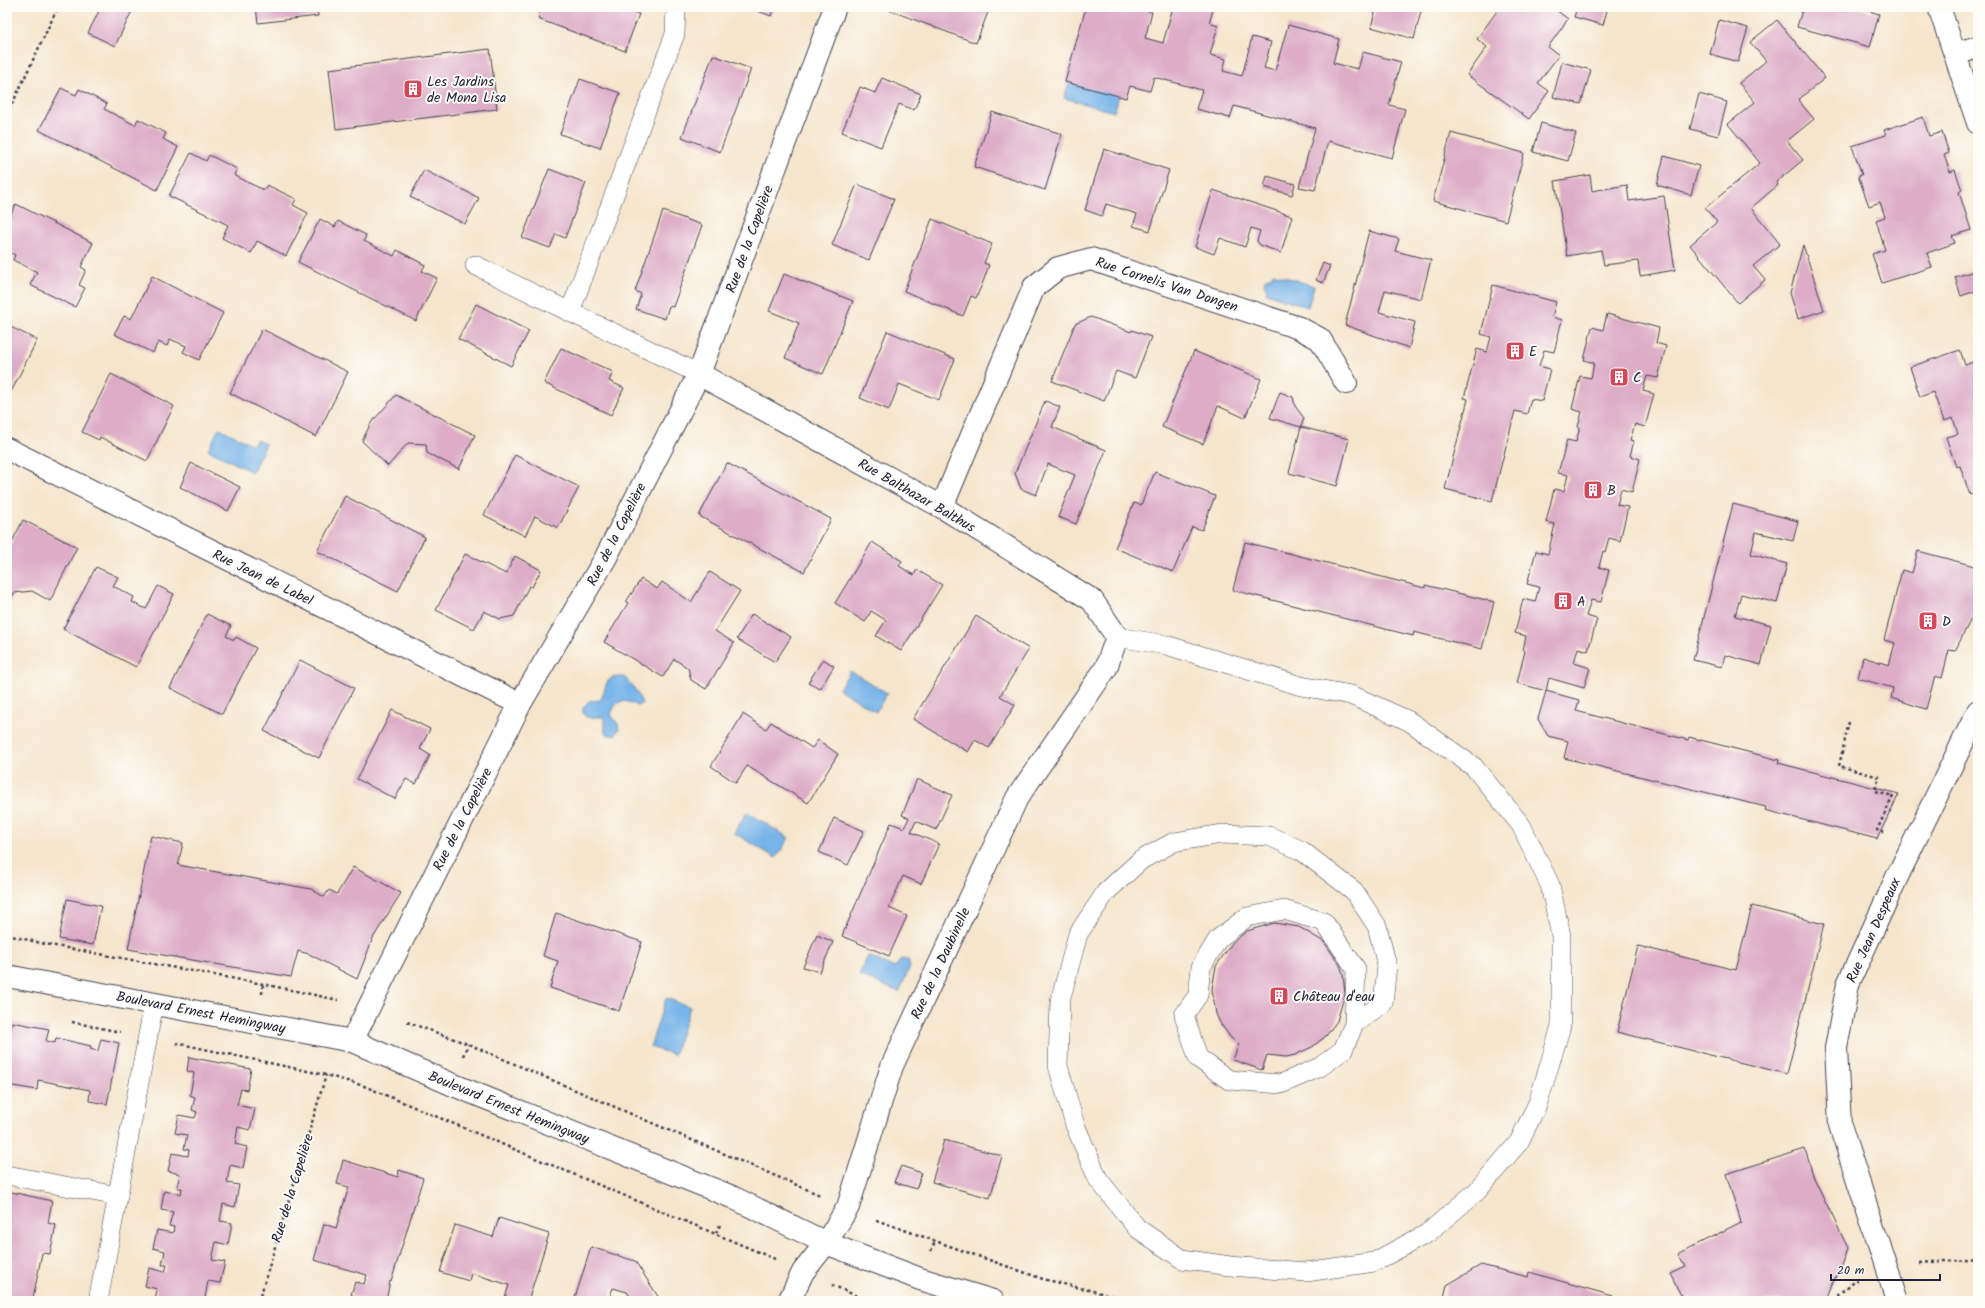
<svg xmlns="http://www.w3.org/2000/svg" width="1985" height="1308" viewBox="0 0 1985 1308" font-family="Kalam,sans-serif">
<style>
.water{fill:#77b4e9;stroke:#4c6b92}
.building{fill:#ddacc7}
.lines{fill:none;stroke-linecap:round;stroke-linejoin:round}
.lane-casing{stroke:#423f51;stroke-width:20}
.street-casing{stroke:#423f51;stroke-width:24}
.path{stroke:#423f51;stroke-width:2.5;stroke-dasharray:3 3;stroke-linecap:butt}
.lane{stroke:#fff;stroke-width:19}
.street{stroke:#fff;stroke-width:22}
.labels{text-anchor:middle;stroke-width:4;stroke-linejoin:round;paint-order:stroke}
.poi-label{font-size:14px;fill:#22223b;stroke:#fdfcf7;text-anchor:start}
.street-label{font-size:14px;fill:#22223b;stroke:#fdfcf7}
</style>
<rect width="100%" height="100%" fill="#fdfcf7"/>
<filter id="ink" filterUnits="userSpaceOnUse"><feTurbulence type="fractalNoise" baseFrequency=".025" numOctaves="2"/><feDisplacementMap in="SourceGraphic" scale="8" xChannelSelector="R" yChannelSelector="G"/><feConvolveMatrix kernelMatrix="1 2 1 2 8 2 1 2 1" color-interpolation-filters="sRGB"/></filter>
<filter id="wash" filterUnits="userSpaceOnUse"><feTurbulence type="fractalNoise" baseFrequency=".012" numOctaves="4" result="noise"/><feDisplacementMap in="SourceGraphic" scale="16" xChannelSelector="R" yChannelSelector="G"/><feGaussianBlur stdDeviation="0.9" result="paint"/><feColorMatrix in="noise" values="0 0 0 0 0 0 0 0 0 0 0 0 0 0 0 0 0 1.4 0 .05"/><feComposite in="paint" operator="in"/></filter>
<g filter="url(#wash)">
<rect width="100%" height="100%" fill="#f5e5cc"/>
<g class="water">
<polygon points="1070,80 1120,93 1114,112 1064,98"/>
<polygon points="1273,273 1314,286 1308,307 1266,293 1267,290 1264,283 1266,278 1272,276"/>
<polygon points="219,428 253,445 256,440 266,444 252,472 208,450"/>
<polygon points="850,671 887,693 876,712 839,689"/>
<path d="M 613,677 L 624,677 C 632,684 639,694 642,704 L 637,706 C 624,698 615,700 611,715 L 618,724 L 619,729 L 615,735 L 608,735 L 605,732 C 606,709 600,720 586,717 L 583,713 L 583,708 L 589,701 L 601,700 L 607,682 Z"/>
<polygon points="747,812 789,838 776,858 734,833"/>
<polygon points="868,956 895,968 901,959 908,960 910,967 899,992 859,975"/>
<polygon points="666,998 690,1007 674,1055 650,1047"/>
</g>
<g id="blocks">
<g class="building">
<polygon points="101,7 134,7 115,46 88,33"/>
<polygon points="256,7 317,7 318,16 258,23"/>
<polygon points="542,7 621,7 639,14 625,51 538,19"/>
<polygon points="747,7 774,7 771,16"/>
<polygon points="881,7 990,7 976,43"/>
<polygon points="1086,7 1132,7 1152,12 1145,38 1163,43 1173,7 1214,7 1209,23 1218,26 1210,55 1226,59 1223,71 1242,76 1252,37 1271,42 1264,68 1275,71 1288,25 1339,39 1333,63 1358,69 1363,52 1401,62 1389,105 1405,109 1392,158 1328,141 1315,190 1299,187 1315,128 1234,106 1230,118 1196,109 1202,90 1154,77 1150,91 1130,86 1126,98 1065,82"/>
<polygon points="1370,7 1422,7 1414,39 1371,27 1376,9"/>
<polygon points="1491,7 1552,7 1568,19 1548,47 1559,55 1538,83 1549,91 1529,119 1467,75 1487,47 1477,39 1497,11"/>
<polygon points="1577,7 1608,7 1603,25 1574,17"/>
<polygon points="1803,7 1856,7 1879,14 1870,47 1797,27"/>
<polygon points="1719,20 1748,28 1738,62 1710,54"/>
<polygon points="1777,20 1825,78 1798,100 1814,119 1787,141 1803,160 1776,182 1778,185 1751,208 1780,244 1753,266 1765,280 1738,303 1690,245 1717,222 1705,208 1760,163 1728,124 1755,102 1739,83 1766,61 1750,42"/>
<polygon points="490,49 497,109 336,129 329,69"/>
<polygon points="713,55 751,69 720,152 682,137"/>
<polygon points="1562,62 1591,70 1581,104 1553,97"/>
<polygon points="882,78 921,94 914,110 899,104 881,147 842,132 860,87 875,93"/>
<polygon points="580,79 620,93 600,148 560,134"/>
<polygon points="61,88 76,95 79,89 107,104 104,109 135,125 138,119 166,133 163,139 178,147 157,190 39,130"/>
<polygon points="1699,94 1727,102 1718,136 1690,129"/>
<polygon points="992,112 1062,134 1045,190 974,167"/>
<polygon points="1923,117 1929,136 1942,132 1949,153 1944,155 1950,172 1955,170 1962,190 1959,192 1971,230 1952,236 1955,243 1927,253 1932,267 1882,283 1872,254 1885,250 1876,220 1885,217 1880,202 1869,206 1858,176 1862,175 1852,146 1886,135 1884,130"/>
<polygon points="1541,123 1576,133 1568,161 1533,152"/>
<polygon points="1451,133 1524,153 1506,221 1433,201"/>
<polygon points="1104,149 1169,170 1150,231 1133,226 1137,214 1106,204 1102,216 1085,210"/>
<polygon points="191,153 206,161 209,155 237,169 234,175 249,183 264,190 267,185 296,199 293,205 308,213 286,256 257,241 251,253 222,238 228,225 169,196"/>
<polygon points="1664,156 1699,166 1691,195 1657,185"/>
<polygon points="549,169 586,183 565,238 556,234 550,248 522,238"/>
<polygon points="424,170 479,198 465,224 410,197"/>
<polygon points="1590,175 1592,191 1627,185 1629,201 1664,196 1675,270 1640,276 1638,261 1604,265 1601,250 1567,256 1555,181"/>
<polygon points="1267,176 1295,184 1292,195 1264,187"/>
<polygon points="857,184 894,199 869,260 832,245"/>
<polygon points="1213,190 1292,216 1281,253 1260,245 1257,241 1260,231 1251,228 1245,247 1220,238 1214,254 1195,247"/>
<polygon points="16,204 93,243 81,267 86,270 79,285 85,288 75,307 30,285 37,272 13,260 15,255 7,251 7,222"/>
<polygon points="663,211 702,225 673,307 669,306 665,319 636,309 641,294 635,291"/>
<polygon points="320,219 335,227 338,221 366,235 364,241 394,256 397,250 425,265 422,271 437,278 416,321 298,262"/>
<polygon points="932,219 992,244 984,263 989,265 983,282 976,298 971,296 963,316 904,291"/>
<polygon points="1369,231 1399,239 1395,251 1431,260 1421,299 1385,290 1379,312 1415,322 1409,348 1345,325"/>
<polygon points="1803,245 1824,310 1798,319 1790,293"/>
<polygon points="1323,263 1330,266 1323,283 1316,280"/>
<polygon points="1978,270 1978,290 1961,296 1955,277"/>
<polygon points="784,274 853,301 823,374 785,358 799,323 769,311"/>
<polygon points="152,276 223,313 199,360 183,352 186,346 170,339 167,346 158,342 153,353 114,334 124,316 131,319"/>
<polygon points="1493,285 1556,302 1552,317 1562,320 1554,352 1544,350 1539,366 1550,369 1542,401 1531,399 1527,414 1515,411 1492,501 1445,489 1468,399 1464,398 1477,349 1487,352 1491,337 1481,334"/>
<polygon points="476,304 529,331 511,366 458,339"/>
<polygon points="1607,314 1659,328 1656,343 1666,346 1658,378 1647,376 1643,391 1654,394 1645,427 1635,424 1630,440 1634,441 1630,456 1640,459 1632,492 1621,489 1617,505 1628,507 1620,541 1609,538 1605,552 1603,551 1599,567 1609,570 1601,602 1591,600 1586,616 1597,619 1588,651 1578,648 1574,663 1590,668 1584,688 1549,678 1546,691 1517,683 1525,651 1523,650 1526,636 1515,633 1523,599 1535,602 1539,587 1527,584 1536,551 1548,554 1555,524 1546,522 1554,489 1564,491 1568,475 1558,473 1567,440 1576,442 1580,427 1578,427 1582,412 1572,409 1580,376 1591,378 1594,363 1584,360 1592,327 1603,330"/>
<polygon points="1091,317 1131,332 1132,330 1151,337 1135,378 1116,371 1104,401 1052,381 1075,324"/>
<polygon points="7,325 37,340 7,400"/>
<polygon points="262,329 348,372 316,437 230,393"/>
<polygon points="887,331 955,359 939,400 899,384 889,410 860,398"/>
<polygon points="561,348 613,372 609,381 624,388 611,415 544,383"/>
<polygon points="1960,350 1965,365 1978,360 1978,492 1970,495 1960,466 1956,467 1946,437 1958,434 1953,418 1944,421 1933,392 1920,397 1910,367"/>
<polygon points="1194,351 1261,379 1245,418 1218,406 1203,444 1162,427"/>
<polygon points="111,374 174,406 147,461 100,437 99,440 82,432"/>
<polygon points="1280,392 1293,397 1295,406 1304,418 1301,427 1349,439 1337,486 1289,473 1301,427 1270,418"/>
<polygon points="396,395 475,435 459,469 427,453 426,444 408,443 388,466 362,441 371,423"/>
<polygon points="1045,401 1060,407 1052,427 1106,450 1076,524 1058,517 1075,475 1048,464 1036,495 1021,489 1015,473"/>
<polygon points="515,455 579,487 558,528 535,516 525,536 484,515"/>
<polygon points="191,463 240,487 228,511 180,487"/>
<polygon points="727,463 831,519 804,572 699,516"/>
<polygon points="1155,472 1215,496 1202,530 1192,527 1173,572 1115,548 1134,503 1141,505"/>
<polygon points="345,496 425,537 398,591 317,551"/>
<polygon points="1733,504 1798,521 1793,541 1756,532 1751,554 1787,564 1777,603 1741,594 1735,616 1771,625 1761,665 1725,655 1722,667 1693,660"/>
<polygon points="23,520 77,547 50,601 32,591 14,593 7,608 7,552"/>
<polygon points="872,542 902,561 899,566 914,575 917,570 942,585 901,651 876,636 886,620 871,611 865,622 835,603"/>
<polygon points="1245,542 1425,588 1425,585 1494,602 1482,649 1414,632 1413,636 1233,590"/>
<polygon points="1918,551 1978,567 1978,605 1955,651 1949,650 1942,678 1935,676 1926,709 1891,698 1893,688 1858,678 1863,657 1889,665 1895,643 1884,640 1902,570 1912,573"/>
<polygon points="465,554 506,574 515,556 541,570 532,587 529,586 514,616 500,619 484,611 474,629 436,610"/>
<polygon points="96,567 118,577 113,586 134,597 132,602 146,609 158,586 174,594 136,667 63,629"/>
<polygon points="710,572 740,591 715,631 734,643 706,689 691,680 688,668 674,659 663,677 604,642 628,603 626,602 641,579 657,589 662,582 691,602"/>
<polygon points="207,614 231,626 226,636 234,640 236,637 256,648 222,714 170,688"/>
<polygon points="752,614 791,637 775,662 737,639"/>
<polygon points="976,616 1029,649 1000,696 1015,705 989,748 975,740 968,752 913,719"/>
<polygon points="823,659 834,666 820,689 808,683"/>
<polygon points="300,660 354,688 319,758 264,731"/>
<polygon points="1546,691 1579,700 1576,711 1688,740 1689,737 1779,760 1778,763 1899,794 1877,839 1765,810 1766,807 1564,758 1568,741 1548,736 1538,719"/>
<polygon points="392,710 430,729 420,749 430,755 416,784 406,779 395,799 357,779"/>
<polygon points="743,714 766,729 771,722 812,748 818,740 838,754 808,803 747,766 736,783 711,766"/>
<polygon points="917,779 952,795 936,830 916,821 911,832 939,844 921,884 903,876 889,908 907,916 889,956 842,936 891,823 904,828 909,818 902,815"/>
<polygon points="834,818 864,831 848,865 819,852"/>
<polygon points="151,836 183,843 178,865 311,889 324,897 329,890 337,894 353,867 401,893 373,938 357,979 309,954 298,951 291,977 128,949"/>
<polygon points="67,899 101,906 93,945 59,939"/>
<polygon points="1752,906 1824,924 1787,1074 1617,1032 1638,946 1736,970"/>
<polygon points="556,913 642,942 619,1011 550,988 558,961 543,956"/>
<polygon points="1274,923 1299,927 1324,942 1340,965 1343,974 1345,994 1337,1021 1326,1036 1312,1047 1295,1055 1286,1057 1267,1055 1262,1070 1233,1060 1239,1044 1231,1038 1220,1023 1216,1014 1212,989 1216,966 1232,943 1247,931"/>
<polygon points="817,935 833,942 820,972 803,967"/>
<polygon points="12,1022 49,1029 46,1041 55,1043 56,1038 91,1046 90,1049 98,1051 101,1039 119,1043 107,1104 89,1101 90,1090 38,1080 37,1090 7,1085 7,1033 10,1034"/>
<polygon points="189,1057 251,1069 247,1090 241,1089 237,1105 255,1109 250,1130 238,1127 235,1144 247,1147 243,1168 230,1165 227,1183 239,1185 235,1207 223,1204 220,1221 232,1223 228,1245 216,1242 212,1260 225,1262 220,1283 208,1281 205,1298 217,1301 155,1301 157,1289 145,1286 149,1268 165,1272 167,1265 162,1265 165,1251 153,1248 157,1230 173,1233 174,1227 169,1226 173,1212 161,1210 164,1191 181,1194 182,1188 177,1188 180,1174 168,1171 172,1153 188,1156 189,1150 184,1149 187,1135 175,1133 179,1115 195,1118 197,1112 192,1110 195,1097 190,1095 194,1073 187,1071"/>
<polygon points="944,1140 1002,1156 990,1198 932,1182"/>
<polygon points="1805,1149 1814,1178 1848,1248 1828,1299 1817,1301 1684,1301 1670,1274 1685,1267 1678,1254 1741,1222 1726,1174"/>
<polygon points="343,1160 398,1177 399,1170 423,1178 391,1282 390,1281 386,1301 369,1301 351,1295 355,1282 364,1284 367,1275 314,1260 324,1224 336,1228 349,1187 337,1184"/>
<polygon points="901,1166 922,1173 916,1189 894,1182"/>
<polygon points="7,1191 52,1201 48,1223 56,1225 50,1254 42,1253 33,1298 41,1301 7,1301"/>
<polygon points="499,1218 549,1234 528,1301 504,1301 509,1285 471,1273 469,1281 440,1272 455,1225 493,1237"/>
<polygon points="591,1247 635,1261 661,1301 633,1301 627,1292 613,1288 608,1301 574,1301"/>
<polygon points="1481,1265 1528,1277 1529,1272 1613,1296 1612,1301 1443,1301 1447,1285"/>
</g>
</g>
</g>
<g filter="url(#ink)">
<use href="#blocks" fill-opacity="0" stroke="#423f51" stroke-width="1"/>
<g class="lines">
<g class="lane-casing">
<g id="lane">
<polyline points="676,7 675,34 570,312 699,374"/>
<polyline points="475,265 570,312"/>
<polyline points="1117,637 1166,645 1301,686 1351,695 1409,721 1474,767 1521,825 1550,885 1561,936 1561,1026 1538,1103 1519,1142 1477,1191 1428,1233 1374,1262 1306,1272 1230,1266 1182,1259 1137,1228 1098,1179 1075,1125 1058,1066 1060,1001 1078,934 1106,892 1141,860 1174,842 1222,834 1269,836 1302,851 1354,891 1377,926 1387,966 1383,1003 1354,1024 1343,1050 1320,1067 1281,1084 1229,1080 1198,1058 1184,1015 1198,995 1201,967 1218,939 1247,917 1284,910 1324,922 1356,969 1354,1024"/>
<polyline points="7,1175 118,1196"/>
<polyline points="98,1301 154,1003"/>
</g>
</g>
<g class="street-casing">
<g id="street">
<polyline points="1939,7 1978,123"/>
<polyline points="1955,54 1978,47"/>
<polyline points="699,374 942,507 1092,600 1117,637 1106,668 1017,798 892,1066 848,1207 826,1243 803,1272 789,1301"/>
<polyline points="7,449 520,704"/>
<polyline points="942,507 1034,287 1058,268 1091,259 1299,328 1320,339 1346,383"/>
<polyline points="7,976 352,1041 451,1084 732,1197 826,1243 920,1279 993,1301"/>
<polyline points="352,1041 520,704 605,559 699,374 835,7"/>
<polyline points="1897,1301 1840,1125 1836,1048 1848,984 1897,877 1978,711"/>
</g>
</g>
<g class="path">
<polyline points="7,115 58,7"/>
<polyline points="1849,722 1839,766 1879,777 1875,791 1893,796 1877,830 1885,833"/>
<polyline points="7,935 45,944 263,984 338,1000"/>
<polyline points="262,994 263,984"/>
<polyline points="72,1022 120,1032"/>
<polyline points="407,1022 468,1044 820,1195"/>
<polyline points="176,1043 326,1075 364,1086 775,1259"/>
<polyline points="463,1056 468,1044"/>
<polyline points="876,1220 1043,1279 1134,1301"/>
<polyline points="716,1233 720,1225"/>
<polyline points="931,1251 935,1241"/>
<polyline points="1917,1262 1942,1260 1978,1263"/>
<polyline points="832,1285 868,1301"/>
<polyline points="259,1301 326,1075"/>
<polyline points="1834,1301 1855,1281 1858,1280"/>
</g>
<use href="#lane" class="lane"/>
<use href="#street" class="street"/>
</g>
</g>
<defs>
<g id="building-square" transform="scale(1)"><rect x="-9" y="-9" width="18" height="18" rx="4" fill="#d1495b" stroke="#fdfcf7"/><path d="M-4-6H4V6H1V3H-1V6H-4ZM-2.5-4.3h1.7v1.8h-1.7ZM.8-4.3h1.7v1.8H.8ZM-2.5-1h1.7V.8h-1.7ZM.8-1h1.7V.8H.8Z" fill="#fff"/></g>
</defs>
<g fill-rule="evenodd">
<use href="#building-square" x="413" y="89"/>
<use href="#building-square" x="1515" y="351"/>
<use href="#building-square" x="1619" y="377"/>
<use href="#building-square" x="1593" y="490"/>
<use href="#building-square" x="1563" y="601"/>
<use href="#building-square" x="1928" y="621"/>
<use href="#building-square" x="1279" y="996"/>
</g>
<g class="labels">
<g class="poi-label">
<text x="427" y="86">Les Jardins<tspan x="427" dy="16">de Mona Lisa</tspan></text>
<text x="1529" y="356">E</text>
<text x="1633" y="382">C</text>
<text x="1607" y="495">B</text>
<text x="1577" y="606">A</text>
<text x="1942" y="626">D</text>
<text x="1293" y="1001">Château d'eau</text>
</g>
<g class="street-label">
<text transform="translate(749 239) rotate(-70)" y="5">Rue de la Capelière</text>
<text transform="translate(1167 284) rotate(18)" y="5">Rue Cornelis Van Dongen</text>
<text transform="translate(917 495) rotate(30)" y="5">Rue Balthazar Balthus</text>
<text transform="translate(616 534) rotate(-63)" y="5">Rue de la Capelière</text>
<text transform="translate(263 577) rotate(26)" y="5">Rue Jean de Label</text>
<text transform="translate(462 819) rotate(-63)" y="5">Rue de la Capelière</text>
<text transform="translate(1873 930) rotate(-66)" y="5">Rue Jean Despeaux</text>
<text transform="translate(940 963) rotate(-65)" y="5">Rue de la Daubinelle</text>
<text transform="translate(201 1012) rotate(11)" y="5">Boulevard Ernest Hemingway</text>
<text transform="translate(509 1107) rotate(22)" y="5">Boulevard Ernest Hemingway</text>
<text transform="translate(292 1188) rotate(-73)" y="5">Rue de la Capelière</text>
</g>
</g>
<rect width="1985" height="1308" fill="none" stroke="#fdfcf7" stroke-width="24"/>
<path d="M1831 1274v6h109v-6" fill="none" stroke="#22223b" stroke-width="2"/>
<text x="1837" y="1274" font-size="12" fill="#22223b" stroke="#fdfcf7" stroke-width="3" paint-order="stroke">20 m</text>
</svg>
